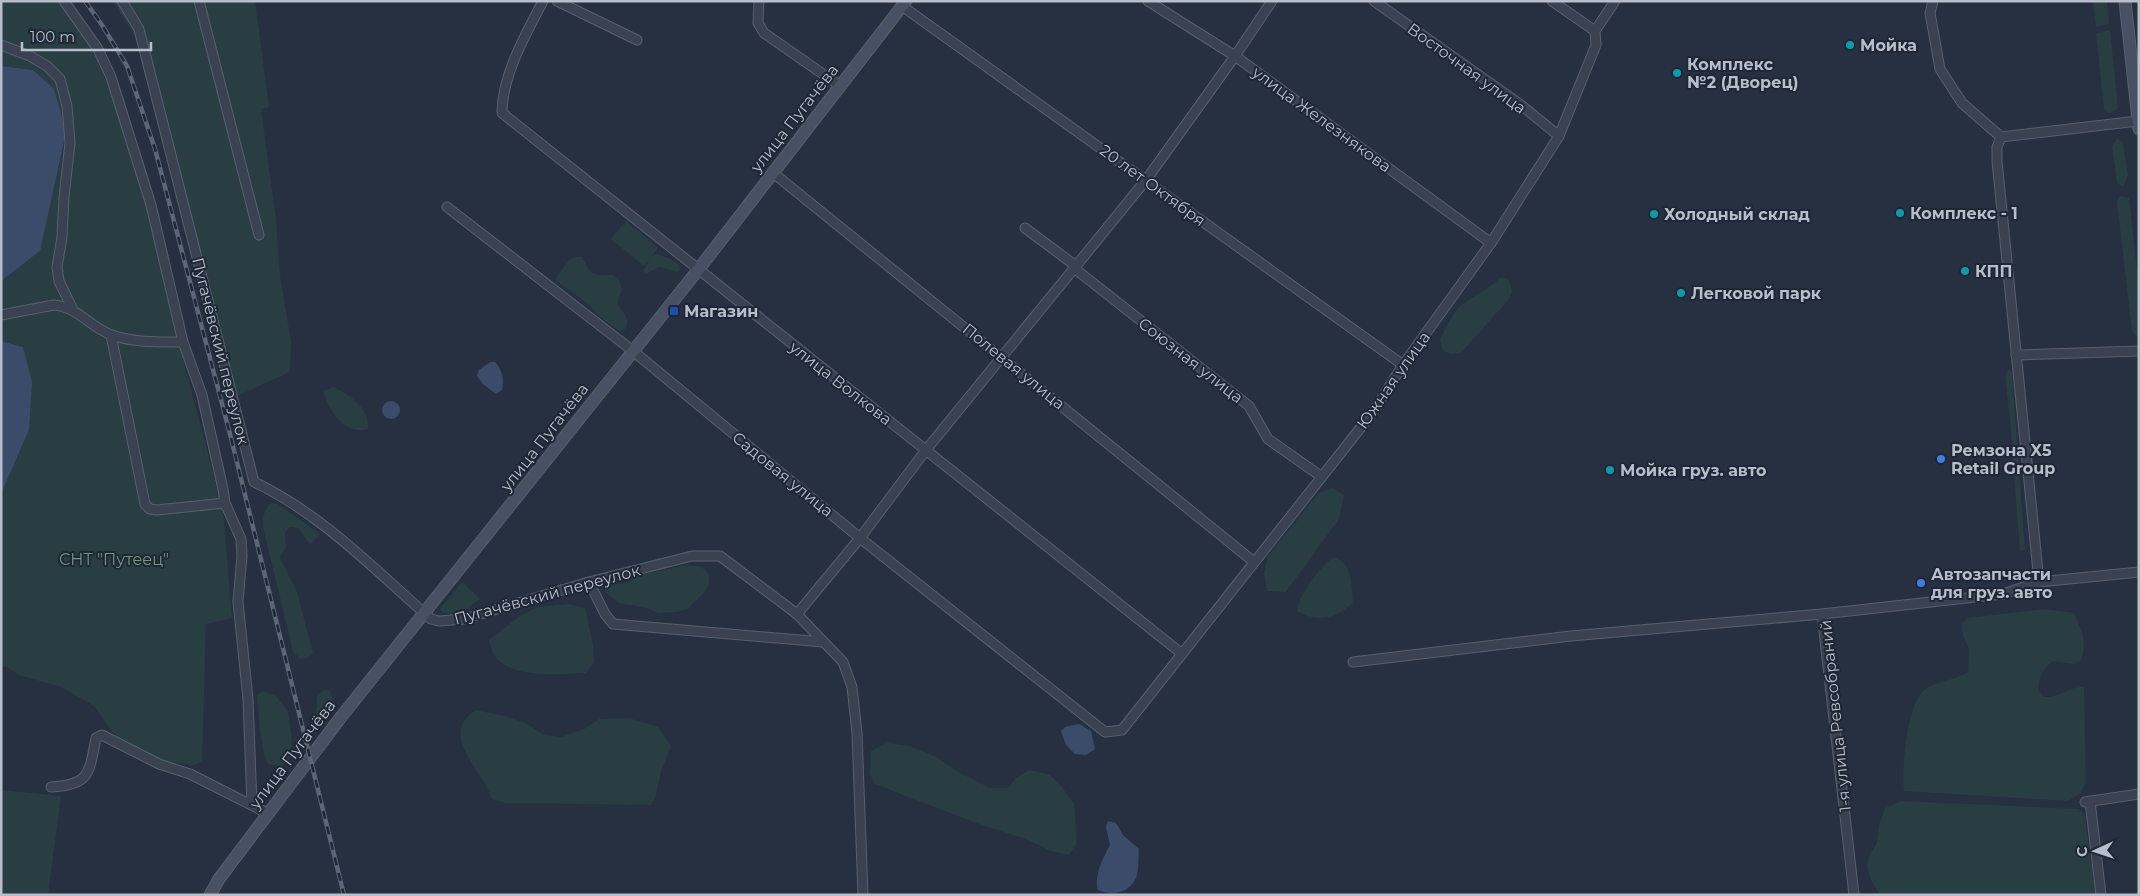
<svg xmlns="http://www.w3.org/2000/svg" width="2140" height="896" viewBox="0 0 2140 896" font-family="Montserrat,sans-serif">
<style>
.green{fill:#283e42}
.water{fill:#3b4c6a}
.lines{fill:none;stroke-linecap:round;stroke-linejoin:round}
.street-casing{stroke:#58606e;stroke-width:11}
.secondary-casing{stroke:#58606e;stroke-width:13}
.street{stroke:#3a4251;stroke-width:9}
.secondary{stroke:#485164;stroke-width:11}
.rail-casing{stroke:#5c6678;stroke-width:4.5}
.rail{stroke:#1f2736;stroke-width:2.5;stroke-dasharray:8;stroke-linecap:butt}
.culture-dot{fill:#0f9aa8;stroke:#1f2736;stroke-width:2}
.transit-dot{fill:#1a4fb4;stroke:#1f2736;stroke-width:2}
.shop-dot{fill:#3f7fe0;stroke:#1f2736;stroke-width:2}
.labels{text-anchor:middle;stroke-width:4;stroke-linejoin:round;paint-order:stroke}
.poi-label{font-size:16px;font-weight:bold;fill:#b7becb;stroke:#1f2736;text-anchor:start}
.street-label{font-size:16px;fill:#b7becb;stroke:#1f2736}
.park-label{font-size:16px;fill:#6e9c7b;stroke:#1f2736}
</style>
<rect width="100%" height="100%" fill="#263041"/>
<g class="green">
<polygon points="1,1 59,1 95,52 114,98 159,250 174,325 223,511 232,618 206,624 202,761 194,765 163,761 117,738 94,706 61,687 19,675 5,666 1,669 1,494 29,430 23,347 1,341 1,281 40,251 33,70 1,66"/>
<polygon points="113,1 255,1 269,107 261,109 276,219 280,276 291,341 290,372 228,400 161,134 134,35"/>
<polygon points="2093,1 2107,1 2109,24 2096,27"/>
<polygon points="2110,30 2118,108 2110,114 2104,109 2096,33"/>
<polygon points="2117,138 2123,143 2128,176 2123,187 2117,183 2112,146"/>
<polygon points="2120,196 2129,198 2139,288 2138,339 2132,331 2117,202"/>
<polygon points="626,221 658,248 652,256 657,254 671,259 679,265 680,270 677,272 659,267 646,274 643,271 650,259 644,266 611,239"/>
<path d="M 575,257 L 582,257 L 590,272 L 599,275 L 613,275 L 620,282 L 622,290 L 618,299 L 618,305 C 624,314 631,319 625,329 L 619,331 L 604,320 L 588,304 L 555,280 L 569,260 Z"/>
<path d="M 1501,277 L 1509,280 L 1512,291 L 1509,299 L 1461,353 L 1451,354 L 1443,351 L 1440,340 C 1446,327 1452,313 1463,304 C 1476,294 1490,288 1501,277 Z"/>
<polygon points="2008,370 2012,372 2025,550 2020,550 2019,540 2010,419 2005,375"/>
<path d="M 334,387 C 351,396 369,408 368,429 C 345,436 328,410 323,391 Z"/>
<polygon points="1333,488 1344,495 1339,519 1286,592 1267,591 1264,573 1268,556 1319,493"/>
<path d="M 271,503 L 278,504 L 320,534 L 310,544 L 298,528 L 290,527 L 285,533 L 286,546 L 280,558 L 297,592 L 313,653 L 307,658 L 300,659 L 293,651 L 264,532 C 262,519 262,513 271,503 Z"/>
<path d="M 1334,557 C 1353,564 1351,585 1353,602 C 1338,619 1317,623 1297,611 C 1299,595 1320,566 1334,557 Z"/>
<polygon points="686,565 702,567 709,575 709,586 702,595 687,609 676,612 658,613 647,608 619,603 605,592 606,585 627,583 634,576"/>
<path d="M 462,582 L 480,599 C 466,608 463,615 443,613 L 440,609 Z"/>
<path d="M 568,604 L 585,608 L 593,644 L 594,662 L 586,673 C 558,674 513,680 494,655 C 491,651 491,644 489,640 L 520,616 L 538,607 Z"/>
<path d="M 2045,609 L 2074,613 C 2082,631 2087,641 2081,661 L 2073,664 L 2053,661 C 2042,669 2039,677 2038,690 L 2044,697 C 2060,698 2069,686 2084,687 L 2086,783 L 2080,794 L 2068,801 L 1904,791 C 1901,770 1907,708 1922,692 C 1933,681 1954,681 1968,672 L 1969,649 L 1963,636 L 1962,624 L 1968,618 Z"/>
<polygon points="324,690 330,691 333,700 331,709 320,717 316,716 317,696"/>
<polygon points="263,691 276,696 288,712 292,739 290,757 282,767 268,764 264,753 260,732 257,695"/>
<path d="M 476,710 L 504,716 L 526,723 L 544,735 L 561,737 L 584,729 L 599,719 L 629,718 L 658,727 L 671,746 L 661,771 L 656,795 L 651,805 L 506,803 L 492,799 C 489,792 486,784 481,778 C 468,756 445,729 476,710 Z"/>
<polygon points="887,743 910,746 936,757 962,774 990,788 1008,788 1016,778 1030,770 1050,775 1062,787 1074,804 1077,843 1069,855 1051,851 1026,839 976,823 875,784 870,774 871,751"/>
<polygon points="1,790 61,796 48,895 1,895"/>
<polygon points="1901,801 2078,809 2084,813 2096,895 1880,895 1871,880 1867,867 1869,855 1877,843 1879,825 1885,808"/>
</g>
<g class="water">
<polygon points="1,66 33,70 54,89 66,132 40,251 1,281"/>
<polygon points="1,341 23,347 32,382 29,430 1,494"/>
<path d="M 490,362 L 495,362 C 503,371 504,379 502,390 L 496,394 L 483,384 L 477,376 L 479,370 Z"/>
<circle cx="391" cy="410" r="9"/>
<polygon points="1079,724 1091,731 1095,749 1086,755 1075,754 1066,745 1061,731 1065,727"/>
<path d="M 1108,821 L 1116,823 L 1123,835 L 1139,849 C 1138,857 1139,871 1136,878 C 1129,893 1112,896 1098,890 C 1094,875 1103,858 1110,845 L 1106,827 Z"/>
</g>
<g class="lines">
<g class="street-casing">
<g id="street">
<polyline points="64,1 98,49 111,77 151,205 183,342 202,395 223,489 225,503 241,539 242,556 238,602 248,699 252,805"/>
<path d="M 122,1 L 139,29 L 254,482 C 322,514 375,570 431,619 L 439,621 L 464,619 L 589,582 L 692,556 L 720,556 L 797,614 L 843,662 L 852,687 L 857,733 L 863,895"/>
<polyline points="199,1 259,235"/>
<path d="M 543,1 C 526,34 502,75 502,113 L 1181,653"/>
<polyline points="557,1 637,40"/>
<polyline points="759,1 758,23 764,33 840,86"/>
<polyline points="1148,1 1235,56 1491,243"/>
<polyline points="1374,1 1521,105 1559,136"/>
<polyline points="1552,1 1595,31"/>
<polyline points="1933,1 1930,13 1940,69 1962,103 2001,137 2138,121"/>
<polyline points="902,6 1403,365"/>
<polyline points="1,45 30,56 47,66 60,79 67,106 70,143 64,197 62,237 57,267 59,281 73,310"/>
<polyline points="2001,137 1997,147 1997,161 2039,582"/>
<polyline points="772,172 1254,562"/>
<polyline points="447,207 633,351 860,538 1105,732 1122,730 1373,412 1403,365 1491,243 1559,136 1596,45 1595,31 1615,1"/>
<polyline points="1025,228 1076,266"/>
<polyline points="1074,268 1249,406 1268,439 1322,477"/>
<path d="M 1,315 L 54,305 C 78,307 91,328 112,335 C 135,343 159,342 183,342"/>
<polyline points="111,335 145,504 150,509 157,510 225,503"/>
<polyline points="2016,355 2139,351"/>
<polyline points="589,582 605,614 613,624 823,642"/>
<polyline points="797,614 860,538 926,450 1146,180 1235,56 1272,1"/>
<polyline points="1822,614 1854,895"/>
<polyline points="1353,662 1571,636 1822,614 2003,594 2039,582 2139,572"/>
<path d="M 51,787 C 91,785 89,772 96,738 L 102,735 L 159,764 L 190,774 L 267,813"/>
<polyline points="2090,801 2101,895"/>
<polyline points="2085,802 2139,794"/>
</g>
</g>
<g class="secondary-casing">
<g id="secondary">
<polyline points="2125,1 2139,129"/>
<polyline points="210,895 219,879 341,717 698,270 906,1"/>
</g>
</g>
<use href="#street" class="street"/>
<use href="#secondary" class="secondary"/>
<g class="rail-casing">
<polyline id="rail" points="85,1 102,25 127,66 155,149 231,438 344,895"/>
</g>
<use href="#rail" class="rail"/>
</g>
<g class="culture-dot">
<circle cx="1850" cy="45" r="5"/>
<circle cx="1677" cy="73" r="5"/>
<circle cx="1900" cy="213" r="5"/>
<circle cx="1654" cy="214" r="5"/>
<circle cx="1965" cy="271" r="5"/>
<circle cx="1681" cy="293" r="5"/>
<circle cx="1610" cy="470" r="5"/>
</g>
<rect class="transit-dot" x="669" y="306" width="10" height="10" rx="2.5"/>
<g class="shop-dot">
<circle cx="1941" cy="459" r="5"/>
<circle cx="1921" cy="583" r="5"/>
</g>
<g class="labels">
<g class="poi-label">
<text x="1860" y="51">Мойка</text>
<text x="1687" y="70">Комплекс<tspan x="1687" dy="18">№2 (Дворец)</tspan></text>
<text x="1910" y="219">Комплекс - 1</text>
<text x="1664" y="220">Холодный склад</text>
<text x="1975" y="277">КПП</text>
<text x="1691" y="299">Легковой парк</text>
<text x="684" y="317">Магазин</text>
<text x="1951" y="456">Ремзона X5<tspan x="1951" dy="18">Retail Group</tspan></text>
<text x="1620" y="476">Мойка груз. авто</text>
<text x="1931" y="580">Автозапчасти<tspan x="1931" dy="18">для груз. авто</tspan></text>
</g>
<g class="street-label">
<text transform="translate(1467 68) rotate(36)" y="6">Восточная улица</text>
<text transform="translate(794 118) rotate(-52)" y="6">улица Пугачёва</text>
<text transform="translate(1322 119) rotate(36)" y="6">улица Железнякова</text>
<text transform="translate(1153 185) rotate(36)" y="6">20 лет Октября</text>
<text transform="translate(221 351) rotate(76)" y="6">Пугачёвский переулок</text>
<text transform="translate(1191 360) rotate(38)" y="6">Союзная улица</text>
<text transform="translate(1014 366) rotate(39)" y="6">Полевая улица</text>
<text transform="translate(1393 380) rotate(-55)" y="6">Южная улица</text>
<text transform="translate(841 383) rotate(38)" y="6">улица Волкова</text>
<text transform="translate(544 437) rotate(-52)" y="6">улица Пугачёва</text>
<text transform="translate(783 474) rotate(39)" y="6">Садовая улица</text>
<text transform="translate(547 594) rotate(-15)" y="6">Пугачёвский переулок</text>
<text transform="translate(1835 716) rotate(-96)" y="6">1-я улица Ревсобраний</text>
<text transform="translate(292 754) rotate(-53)" y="6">улица Пугачёва</text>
</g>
<g class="park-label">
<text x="114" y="565">СНТ "Путеец"</text>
</g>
</g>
<rect width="2140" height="896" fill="none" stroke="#b7becb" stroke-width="5"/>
<g transform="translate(2095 851) rotate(267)" stroke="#1f2736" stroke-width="4" paint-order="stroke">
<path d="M0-4L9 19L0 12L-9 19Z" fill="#b7becb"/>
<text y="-8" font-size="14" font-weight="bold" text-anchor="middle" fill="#b7becb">С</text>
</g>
<path d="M22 42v8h129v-8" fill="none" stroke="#b7becb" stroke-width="2.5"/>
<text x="30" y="42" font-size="15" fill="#b7becb" stroke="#1f2736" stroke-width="4" paint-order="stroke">100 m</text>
</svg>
